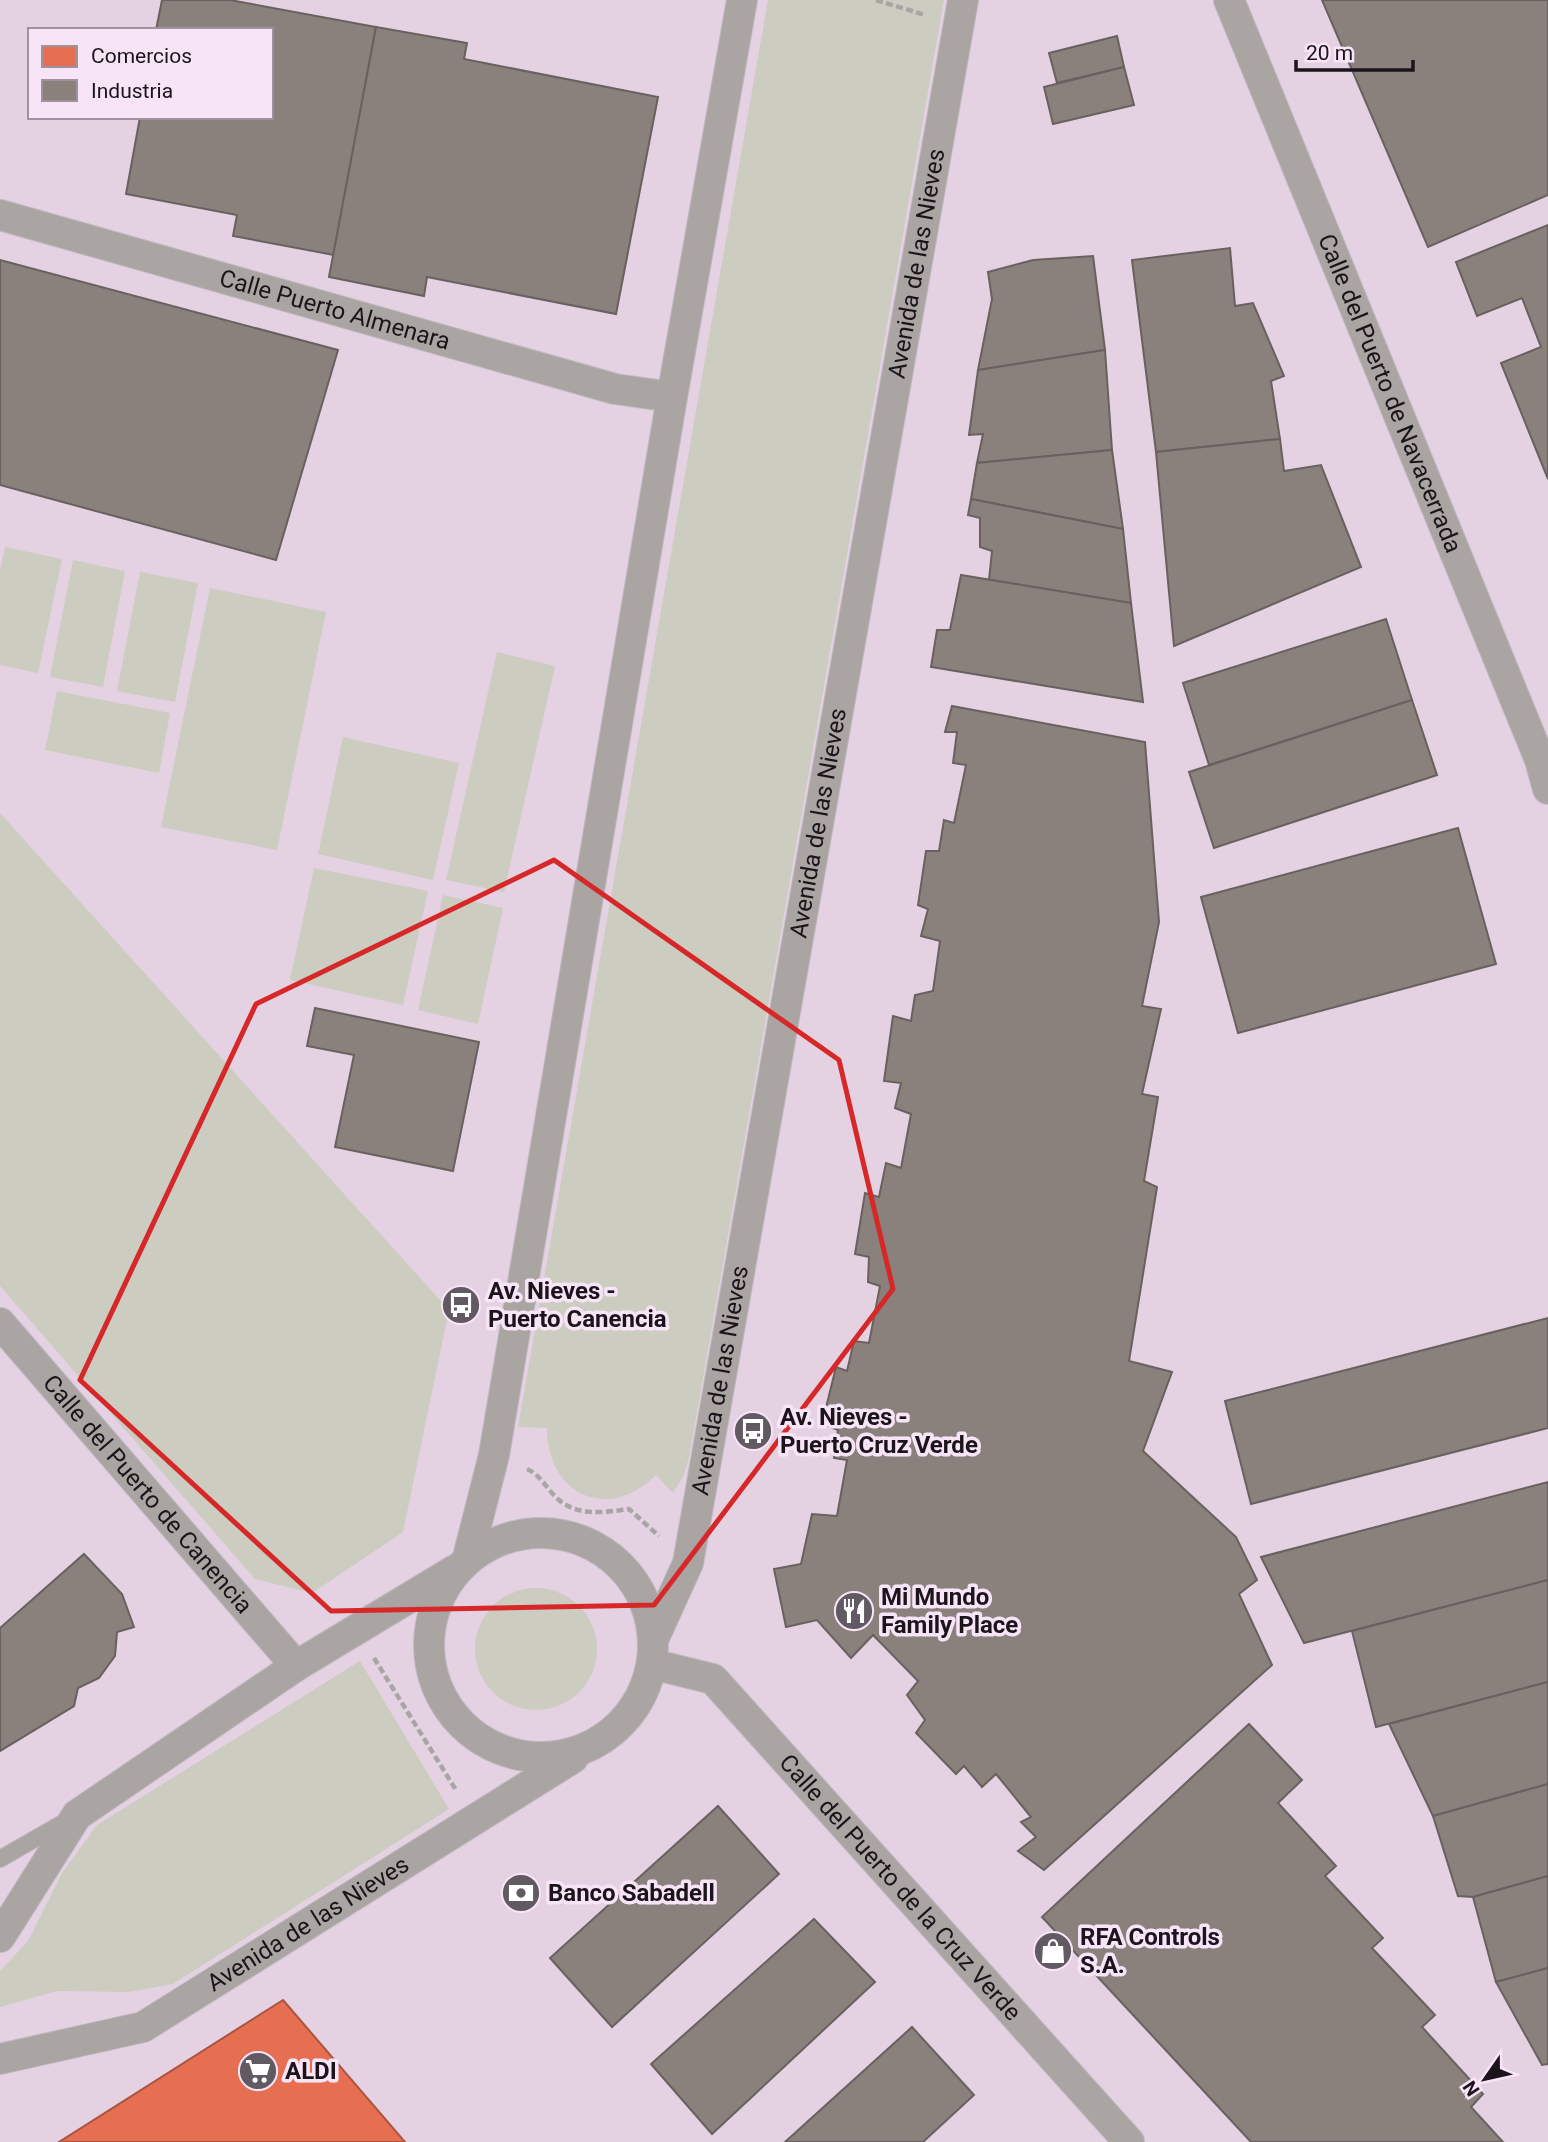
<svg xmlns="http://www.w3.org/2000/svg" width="1548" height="2142" viewBox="0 0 1548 2142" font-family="Roboto,sans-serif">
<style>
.built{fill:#e4d2e3;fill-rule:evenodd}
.green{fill:#ccccc1}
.shops{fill:#e76f51;stroke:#aa5441;stroke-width:2}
.industry{fill:#8a817c;stroke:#69615f;stroke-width:2}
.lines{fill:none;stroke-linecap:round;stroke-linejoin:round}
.lane-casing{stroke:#c1b8c0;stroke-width:18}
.street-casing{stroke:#c1b8c0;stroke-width:32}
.path{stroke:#a9a5a5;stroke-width:4.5;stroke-dasharray:7 3.5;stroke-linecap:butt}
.lane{stroke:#aaa5a2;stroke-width:16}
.street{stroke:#aaa5a2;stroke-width:30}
.marked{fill:none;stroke:#d62828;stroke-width:5;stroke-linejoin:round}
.labels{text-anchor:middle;stroke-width:7;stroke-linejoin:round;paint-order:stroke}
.street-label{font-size:24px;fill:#1b151b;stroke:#f7e4f6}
.poi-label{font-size:24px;font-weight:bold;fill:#1b151b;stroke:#f7e4f6;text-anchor:start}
</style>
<rect width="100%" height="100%" fill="#e6dbe5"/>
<path class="built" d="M 0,0 L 1548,0 L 1548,2142 L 0,2142 ZM 30,30 L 271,30 L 271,117 L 30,117 Z"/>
<g class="green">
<path d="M 768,0 L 944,0 L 689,1458 L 683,1477 L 673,1493 L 656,1475 C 608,1523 547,1495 547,1428 L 518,1427 Z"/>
<polygon points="5,547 62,559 38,673 0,665 0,570"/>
<polygon points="73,560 125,571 103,687 50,677"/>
<polygon points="140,572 198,583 175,702 117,691"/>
<polygon points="210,588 326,612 277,850 161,827"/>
<polygon points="497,652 555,666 504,892 446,880"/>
<polygon points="57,691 170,713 159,773 45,750"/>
<polygon points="343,737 459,763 433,880 318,854"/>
<polygon points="0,813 449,1310 403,1532 312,1593 255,1579 0,1286"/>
<polygon points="314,868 428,891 403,1005 290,980"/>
<polygon points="443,895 503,908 478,1024 418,1010"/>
<circle cx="536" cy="1649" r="61"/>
<polygon points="360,1661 449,1809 173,1984 128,1992 57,1991 0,2007 0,1971 28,1941 62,1873 97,1825"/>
</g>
<polygon class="shops" points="283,2000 405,2142 59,2142"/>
<g class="industry">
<polygon points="162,0 230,0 376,27 334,255 233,236 237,215 126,194 140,117 271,117 271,30 156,30"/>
<polygon points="1322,0 1548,0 1548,195 1428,247"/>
<polygon points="376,27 467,43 464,59 658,97 616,314 427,277 424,296 329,277"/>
<polygon points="1117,36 1124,67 1057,83 1049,53"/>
<polygon points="1124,67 1134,105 1053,124 1044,87"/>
<polygon points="1548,225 1548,479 1501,363 1541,347 1522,298 1477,316 1456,262"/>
<polygon points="1230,248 1235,306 1253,303 1284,376 1271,381 1280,439 1156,452 1132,260"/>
<polygon points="1093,256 1105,350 978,370 992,299 988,272 1033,260"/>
<polygon points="0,260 338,350 276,560 0,485"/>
<polygon points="1105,350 1112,450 977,463 983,434 969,435 978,370"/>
<polygon points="1280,439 1284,471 1321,465 1361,567 1174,646 1156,452"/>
<polygon points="1112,450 1123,529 971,499 977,463"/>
<polygon points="971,499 1123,529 1131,603 989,580 992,551 980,547 980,518 968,515"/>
<polygon points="961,575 1131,603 1143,702 931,667 937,630 950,630"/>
<polygon points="1386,619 1412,700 1209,765 1183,683"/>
<polygon points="1412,700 1437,775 1214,848 1189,772"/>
<polygon points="952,706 1145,742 1159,922 1142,1006 1161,1009 1142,1094 1158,1097 1144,1181 1157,1187 1129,1361 1172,1372 1143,1451 1236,1537 1257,1580 1239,1594 1272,1665 1044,1870 1018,1851 1036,1837 1021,1822 1031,1817 996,1774 982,1787 964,1766 956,1774 916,1733 925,1720 907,1695 918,1681 873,1635 851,1658 817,1620 786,1627 774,1569 801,1564 812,1514 837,1516 847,1460 834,1458 838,1430 822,1424 836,1367 847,1371 854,1341 869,1343 880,1286 868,1282 869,1257 855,1254 865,1193 879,1197 886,1163 901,1168 911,1114 895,1108 901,1083 884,1081 893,1016 911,1021 915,995 933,991 940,941 921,936 928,909 918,905 926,851 939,851 944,820 954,823 966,765 953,763 957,732 945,732"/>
<polygon points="1458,828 1496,964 1238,1033 1201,897"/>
<polygon points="315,1008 479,1042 453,1171 335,1147 354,1055 307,1046"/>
<polygon points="1548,1318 1548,1428 1251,1504 1225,1401"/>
<polygon points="1548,1482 1548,1580 1304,1643 1261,1557"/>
<polygon points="84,1554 122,1594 134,1627 117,1632 115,1656 99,1678 78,1688 74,1706 0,1751 0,1628"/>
<polygon points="1548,1580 1548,1682 1376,1727 1352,1631"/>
<polygon points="1548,1682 1548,1784 1433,1816 1389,1724"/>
<polygon points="1249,1724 1302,1780 1278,1803 1336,1866 1325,1876 1383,1938 1372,1948 1435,2015 1422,2027 1483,2094 1471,2107 1503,2142 1251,2142 1042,1917"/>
<polygon points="1548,1784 1548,1876 1473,1897 1458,1896 1433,1816"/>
<polygon points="718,1806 779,1874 612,2027 550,1958"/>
<polygon points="1548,1876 1548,1968 1496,1982 1473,1897"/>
<polygon points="814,1919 875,1982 712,2134 651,2064"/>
<polygon points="1548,1968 1548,2064 1542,2065 1496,1982"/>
<polygon points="912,2027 974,2095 923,2142 785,2142"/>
</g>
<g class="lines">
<g class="lane-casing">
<polyline id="lane" points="0,1859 66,1821"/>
</g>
<g class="street-casing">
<g id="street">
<path id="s1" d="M 1229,0 L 1540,760 L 1548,789"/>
<path id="s2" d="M 0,215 L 615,389 L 672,397"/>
<path id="s3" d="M 0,1323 L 296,1666"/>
<circle cx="541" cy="1645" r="112"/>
<polyline points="467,1561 494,1455 672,397 742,0"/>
<path id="s4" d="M 653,1640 L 688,1563 L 963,0"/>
<path id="s5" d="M 652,1664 L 713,1679 L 1129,2142"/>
<polyline points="0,1937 77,1815 296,1666 455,1570"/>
<path id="s6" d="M 0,2059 L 143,2027 L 573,1758"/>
</g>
</g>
<g class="path">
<polyline points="876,0 925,15"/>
<path d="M 527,1469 C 541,1475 547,1490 559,1500 C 579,1517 606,1512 629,1509 L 659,1536"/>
<polyline points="374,1658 456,1790"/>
</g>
<use href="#lane" class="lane"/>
<use href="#street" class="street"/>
</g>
<path class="marked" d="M 554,860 L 839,1060 L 893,1289 L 654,1605 L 331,1611 L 80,1380 L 256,1004 Z"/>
<defs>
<g id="bus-disc" transform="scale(2.0125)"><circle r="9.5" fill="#625a62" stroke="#f7e4f6"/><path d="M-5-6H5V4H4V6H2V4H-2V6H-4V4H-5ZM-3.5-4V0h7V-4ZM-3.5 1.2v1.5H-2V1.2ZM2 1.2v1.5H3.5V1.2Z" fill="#fff"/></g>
<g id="restaurant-disc" transform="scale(2.0125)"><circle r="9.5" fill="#625a62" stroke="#f7e4f6"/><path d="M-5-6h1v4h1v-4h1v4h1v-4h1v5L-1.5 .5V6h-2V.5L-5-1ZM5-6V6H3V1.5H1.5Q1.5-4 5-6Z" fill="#fff"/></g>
<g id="bank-disc" transform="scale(2.0125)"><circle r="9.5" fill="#625a62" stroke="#f7e4f6"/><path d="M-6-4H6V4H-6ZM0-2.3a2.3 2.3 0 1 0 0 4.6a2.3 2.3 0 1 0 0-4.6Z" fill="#fff"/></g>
<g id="shop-disc" transform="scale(2.0125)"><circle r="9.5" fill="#625a62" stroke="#f7e4f6"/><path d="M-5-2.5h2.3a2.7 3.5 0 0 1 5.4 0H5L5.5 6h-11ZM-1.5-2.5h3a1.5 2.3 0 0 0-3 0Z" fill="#fff"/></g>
<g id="supermarket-disc" transform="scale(2.0125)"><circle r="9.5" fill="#625a62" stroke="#f7e4f6"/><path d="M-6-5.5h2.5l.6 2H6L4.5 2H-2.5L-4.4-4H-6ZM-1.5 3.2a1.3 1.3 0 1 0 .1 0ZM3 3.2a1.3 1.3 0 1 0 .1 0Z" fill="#fff"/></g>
</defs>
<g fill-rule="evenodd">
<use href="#bus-disc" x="461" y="1305"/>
<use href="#bus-disc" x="753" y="1431"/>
<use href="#restaurant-disc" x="854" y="1611"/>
<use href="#bank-disc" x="521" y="1893"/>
<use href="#shop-disc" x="1053" y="1951"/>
<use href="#supermarket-disc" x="258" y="2071"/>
</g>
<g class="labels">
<g class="street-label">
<text dy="8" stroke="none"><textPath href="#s4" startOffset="1404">Avenida de las Nieves</textPath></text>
<text dy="8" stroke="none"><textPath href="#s2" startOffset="348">Calle Puerto Almenara</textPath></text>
<text dy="8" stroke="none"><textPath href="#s1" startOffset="425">Calle del Puerto de Navacerrada</textPath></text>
<text dy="8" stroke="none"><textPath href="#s4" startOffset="836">Avenida de las Nieves</textPath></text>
<text dy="8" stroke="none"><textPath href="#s4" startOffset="270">Avenida de las Nieves</textPath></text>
<text dy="8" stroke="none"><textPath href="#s3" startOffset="226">Calle del Puerto de Canencia</textPath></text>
<text dy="8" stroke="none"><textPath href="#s5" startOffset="343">Calle del Puerto de la Cruz Verde</textPath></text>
<text dy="8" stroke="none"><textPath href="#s6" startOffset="341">Avenida de las Nieves</textPath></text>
</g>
<g class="poi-label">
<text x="488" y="1299">Av. Nieves -<tspan x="488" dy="28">Puerto Canencia</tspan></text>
<text x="780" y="1425">Av. Nieves -<tspan x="780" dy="28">Puerto Cruz Verde</tspan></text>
<text x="881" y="1605">Mi Mundo<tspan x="881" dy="28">Family Place</tspan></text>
<text x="548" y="1901">Banco Sabadell</text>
<text x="1080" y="1945">RFA Controls<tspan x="1080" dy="28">S.A.</tspan></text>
<text x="285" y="2079">ALDI</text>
</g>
</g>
<rect x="28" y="28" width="245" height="91" fill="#f7e4f6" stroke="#9f919e" stroke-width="2"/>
<rect x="42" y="46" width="35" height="21" fill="#e76f51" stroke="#9f919e" stroke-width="2"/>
<text x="91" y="63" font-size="21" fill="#1b151b">Comercios</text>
<rect x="42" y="80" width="35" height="21" fill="#8a817c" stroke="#9f919e" stroke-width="2"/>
<text x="91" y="98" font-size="21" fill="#1b151b">Industria</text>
<g transform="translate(1485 2079) rotate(236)" stroke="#f7e4f6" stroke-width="5" paint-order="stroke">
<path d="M0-5L12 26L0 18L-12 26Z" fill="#1b151b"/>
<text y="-10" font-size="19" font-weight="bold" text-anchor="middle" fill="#1b151b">N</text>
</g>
<path d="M1296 60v10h117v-10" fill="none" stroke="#1b151b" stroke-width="3.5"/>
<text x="1306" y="60" font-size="21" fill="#1b151b" stroke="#f7e4f6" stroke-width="5" paint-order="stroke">20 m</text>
</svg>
